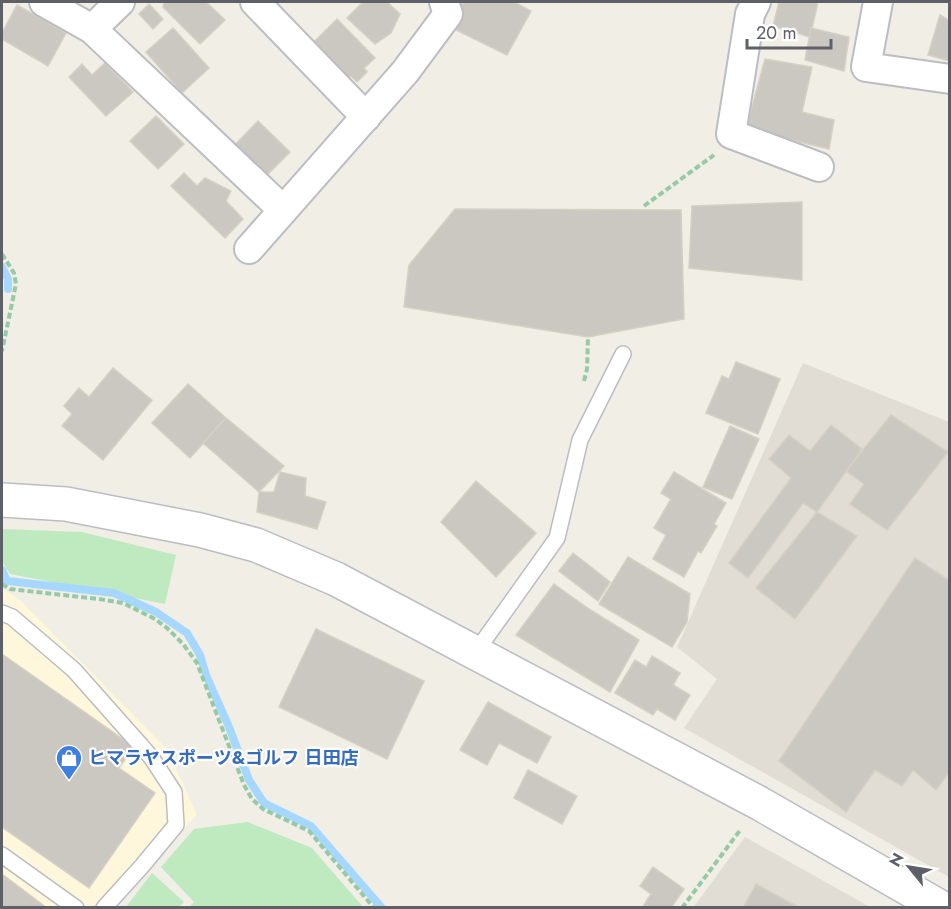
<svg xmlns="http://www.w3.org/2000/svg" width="951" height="909" viewBox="0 0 951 909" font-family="Jost,'Noto Sans JP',sans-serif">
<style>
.commercial{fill:#fff7db}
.education{fill:#e1ddd4}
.green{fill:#bfeac0}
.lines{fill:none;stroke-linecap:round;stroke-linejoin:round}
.stream{stroke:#a6d8ff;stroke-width:8}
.building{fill:#cbc8c2;stroke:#d6d0c3;stroke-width:1.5}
.lane-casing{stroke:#babdc2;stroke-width:18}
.street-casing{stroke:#babdc2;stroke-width:32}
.secondary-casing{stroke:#babec4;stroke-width:36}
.path{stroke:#96c9a5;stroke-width:4;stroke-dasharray:6 3;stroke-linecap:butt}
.lane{stroke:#fff;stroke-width:15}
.street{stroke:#fff;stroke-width:28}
.secondary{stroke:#fff;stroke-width:33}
.labels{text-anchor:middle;stroke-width:4.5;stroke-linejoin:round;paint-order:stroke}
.shop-label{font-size:18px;font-weight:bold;fill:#366cbe;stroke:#fff;text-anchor:start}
</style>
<rect width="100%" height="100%" fill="#f0eee5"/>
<polygon class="commercial" points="2,588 21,601 167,749 197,815 112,907 2,907"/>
<g class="education">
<polygon points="803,363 949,422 949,877 684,728 717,679 677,647"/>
<polygon points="745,837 870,907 693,908"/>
</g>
<g class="green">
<polygon points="2,529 82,532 176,555 165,604 10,574 2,562"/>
<polygon points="248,822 312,848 363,907 189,907 194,902 161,867 194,829"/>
<polygon points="152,873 184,902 179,907 126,907"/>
</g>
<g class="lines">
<g class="stream">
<polyline points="2,267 8,279 8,289"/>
<polyline points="2,570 7,581 114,593 156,612 187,633 200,655 206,675 229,727 249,780 264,803 311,826 382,908"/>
</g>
</g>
<g class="building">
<polygon points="164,2 206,2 225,20 200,44 163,7"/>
<polygon points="363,2 387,2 400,14 391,33 375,44 347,18"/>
<polygon points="463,2 514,2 531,11 507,55 450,27"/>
<polygon points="779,2 818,2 810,37 773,26"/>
<polygon points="149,4 163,19 153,29 139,14"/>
<polygon points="17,5 66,33 48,66 2,39 2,33"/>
<polygon points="940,15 950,21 950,61 928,55"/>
<polygon points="337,19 375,58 364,68 367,72 357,82 351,76 345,82 310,46"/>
<polygon points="173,28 209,68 182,93 146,52"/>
<polygon points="811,28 849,37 844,71 805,60"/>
<polygon points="765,59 812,67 802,112 834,120 829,149 746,129"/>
<polygon points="105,63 133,92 106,116 69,77 82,64 92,75"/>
<polygon points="156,116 184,144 158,169 130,141"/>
<polygon points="258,121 290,152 261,181 229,151"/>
<polygon points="184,173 197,186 205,178 231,191 226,201 243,219 225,238 171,186"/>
<polygon points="802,202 802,280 689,268 692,206"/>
<polygon points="455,209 681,210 684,319 588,337 404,307 409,265"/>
<polygon points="736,362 780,379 758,434 706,413 722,376 729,379"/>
<polygon points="113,368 152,400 103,460 62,426 72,414 64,406 79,388 89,397"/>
<polygon points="188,384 226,418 190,458 152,423"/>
<polygon points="891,415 948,452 887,530 850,504 864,484 846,471"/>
<polygon points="226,418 284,466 259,492 203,443"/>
<polygon points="831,425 862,449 817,512 803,503 748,578 729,563 791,478 769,459 789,435 810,451"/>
<polygon points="730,426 759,439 732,499 703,487"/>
<polygon points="280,472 306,478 305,496 326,502 317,529 257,512 259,492 274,492"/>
<polygon points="674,472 726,503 714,524 717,526 701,553 698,551 684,577 653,559 666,535 654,528 671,499 661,493"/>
<polygon points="476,481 536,533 496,577 441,522"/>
<polygon points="817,512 857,536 795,619 756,588"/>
<polygon points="573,553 610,582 598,601 559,571"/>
<polygon points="628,557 690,594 687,622 672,647 599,604"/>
<polygon points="915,558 950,581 950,771 936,790 913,770 902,786 875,770 846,812 779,761"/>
<polygon points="554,584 589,609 639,640 610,692 516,635"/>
<polygon points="316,629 424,681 387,759 279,707"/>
<polygon points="2,654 134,747 119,768 155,793 89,888 2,827"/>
<polygon points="652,656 680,673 673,685 690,695 675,720 657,709 653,715 615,693 635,660 646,667"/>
<polygon points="488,702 551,737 537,763 499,743 487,765 460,750"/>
<polygon points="528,770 577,796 562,824 514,798"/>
<polygon points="653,867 684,889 671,908 642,908 651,894 640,886"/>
<polygon points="2,874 47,908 2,908"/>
<polygon points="756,884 800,908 743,908"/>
</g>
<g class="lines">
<g class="lane-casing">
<g id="lane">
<polyline points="2,613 12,617 74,670 151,757 174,792 176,825 142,866 104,908"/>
<polyline points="475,653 557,538 580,440 623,354"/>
<polyline points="2,855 76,908"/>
</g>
</g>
<g class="street-casing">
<g id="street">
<polyline points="44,2 92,29 283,210"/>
<polyline points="255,2 366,117"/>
<polyline points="756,2 750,14 731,134 819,167"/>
<polyline points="878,2 866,67 950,79"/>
<polyline points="92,29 120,2"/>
<polyline points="249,249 405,72 448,14 444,2"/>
</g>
</g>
<g class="secondary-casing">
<polyline id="secondary" points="2,500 66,504 200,530 256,545 336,579 759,803 942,908"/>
</g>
<g class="path">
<polyline points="644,206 714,155"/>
<polyline points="2,254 14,273 16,284 2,351"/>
<polyline points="584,381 587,369 588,337"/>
<polyline points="2,584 10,589 99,599 123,603 155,619 167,628 183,644 197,663 244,785 252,799 263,809 309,831 374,908"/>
<polyline points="682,908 741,829"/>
</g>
<use href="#lane" class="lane"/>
<use href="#street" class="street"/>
<use href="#secondary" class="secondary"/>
</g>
<defs>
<g id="shop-pin" transform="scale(1.35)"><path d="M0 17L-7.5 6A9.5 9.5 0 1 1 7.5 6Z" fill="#3f7fe0" stroke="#fff"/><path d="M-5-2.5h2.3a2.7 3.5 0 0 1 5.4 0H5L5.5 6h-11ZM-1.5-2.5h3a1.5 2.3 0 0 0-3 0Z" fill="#fff"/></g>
</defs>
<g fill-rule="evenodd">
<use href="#shop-pin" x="69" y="758"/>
</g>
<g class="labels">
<g class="shop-label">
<text x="88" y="764">ヒマラヤスポーツ&amp;ゴルフ 日田店</text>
</g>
</g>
<rect width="951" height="909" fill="none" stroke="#5d6167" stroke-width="6"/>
<g transform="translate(909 867) rotate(300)" stroke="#ffffff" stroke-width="4.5" paint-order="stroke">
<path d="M0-4.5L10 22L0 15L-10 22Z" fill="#5d6167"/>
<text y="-9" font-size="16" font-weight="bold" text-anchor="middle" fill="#5d6167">N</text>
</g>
<path d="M747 39v9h84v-9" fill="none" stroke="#5d6167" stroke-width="3"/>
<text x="756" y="39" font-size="18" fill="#5d6167" stroke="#ffffff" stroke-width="4.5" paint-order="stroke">20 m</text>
</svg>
